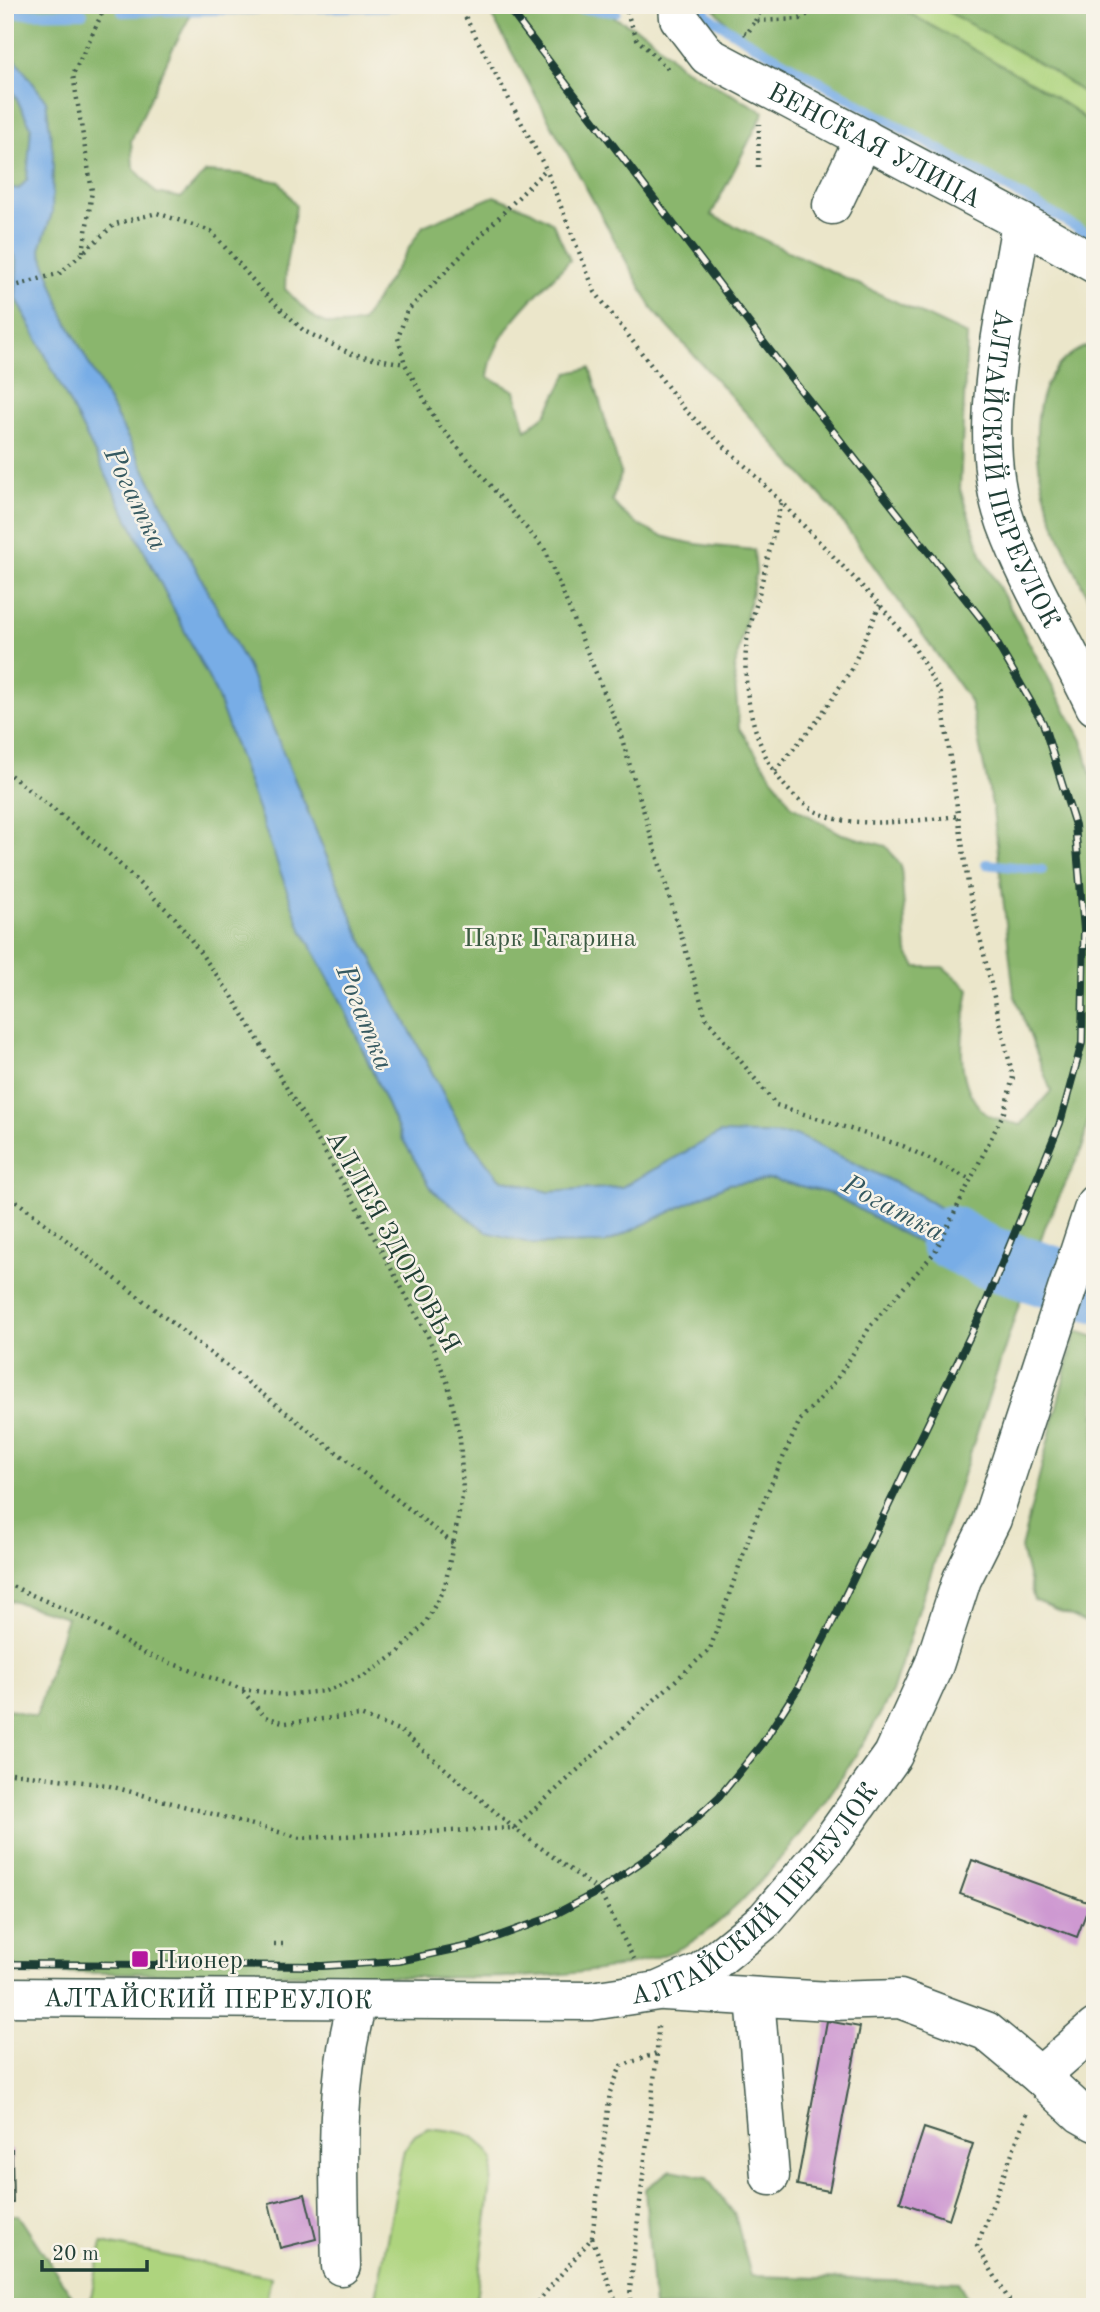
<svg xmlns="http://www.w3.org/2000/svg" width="1100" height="2312" viewBox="0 0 1100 2312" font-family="'Old Standard TT',serif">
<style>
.green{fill:#aed47e;stroke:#668859;stroke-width:2}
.forest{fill:#8ab66d;stroke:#547a50;stroke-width:2}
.water{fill:#78ade6;stroke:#4c758d;stroke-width:2}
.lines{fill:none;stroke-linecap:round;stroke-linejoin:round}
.stream{stroke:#78ade6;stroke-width:10}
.river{stroke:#78ade6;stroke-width:63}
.building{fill:#ce99d1}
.minor-casing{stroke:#3e564a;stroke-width:41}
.path{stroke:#3e564a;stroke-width:4.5;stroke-dasharray:2 5;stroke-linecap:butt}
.minor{stroke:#fff;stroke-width:38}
.rail-casing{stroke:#1f3d34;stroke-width:8}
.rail{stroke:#f7f3e8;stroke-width:5;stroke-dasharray:16;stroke-linecap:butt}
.poi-dot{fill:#b5179e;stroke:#f7f3e8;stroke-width:2.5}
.labels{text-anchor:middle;stroke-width:5;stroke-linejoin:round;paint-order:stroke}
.street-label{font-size:26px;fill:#1f3d34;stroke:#f7f3e8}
.park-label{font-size:26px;fill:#3c5b43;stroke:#f7f3e8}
.poi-label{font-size:26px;fill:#1f3d34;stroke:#f7f3e8;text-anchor:start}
.water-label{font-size:28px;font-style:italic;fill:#355960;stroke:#f7f3e8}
</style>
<rect width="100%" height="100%" fill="#f7f3e8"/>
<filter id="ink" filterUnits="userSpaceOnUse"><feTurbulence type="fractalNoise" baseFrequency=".0143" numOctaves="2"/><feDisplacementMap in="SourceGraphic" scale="14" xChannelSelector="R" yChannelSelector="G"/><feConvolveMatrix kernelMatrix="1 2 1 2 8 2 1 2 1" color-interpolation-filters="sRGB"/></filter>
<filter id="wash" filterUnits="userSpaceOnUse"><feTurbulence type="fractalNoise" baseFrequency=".00686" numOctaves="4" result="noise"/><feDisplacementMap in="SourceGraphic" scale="28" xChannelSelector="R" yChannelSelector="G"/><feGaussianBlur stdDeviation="1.57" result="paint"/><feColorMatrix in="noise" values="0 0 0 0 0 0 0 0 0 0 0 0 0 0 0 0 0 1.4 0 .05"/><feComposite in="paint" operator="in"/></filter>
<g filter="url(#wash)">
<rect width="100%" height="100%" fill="#ebe6ca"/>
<g class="green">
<polygon points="895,5 936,5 1048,68 1095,101 1095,128 1074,110"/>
<path d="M 428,2128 C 460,2132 478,2130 494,2161 L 475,2307 L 374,2307 L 404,2150 L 415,2135 Z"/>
<polygon points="102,2243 271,2277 265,2307 89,2307"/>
</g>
<g class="forest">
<path d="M 5,5 L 196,5 L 171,52 L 131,141 L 133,167 L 156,193 L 181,198 L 206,172 L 241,174 L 280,182 L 296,206 L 286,265 L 285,289 C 313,317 320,332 362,322 L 423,226 L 494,196 L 530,210 L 553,223 L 570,260 C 539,294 493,329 488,377 L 515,391 L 526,430 L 546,414 L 568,373 L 590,368 L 621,474 L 612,501 C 648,546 701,544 754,550 L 756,573 L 734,671 L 739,728 L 792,806 L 842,834 L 886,846 L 901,866 L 907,952 L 916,967 L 943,967 L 969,989 C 963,1028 951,1083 985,1113 C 993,1120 1011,1122 1021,1125 L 1051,1091 L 1014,994 L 993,809 L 970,701 L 833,509 L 653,310 L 486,5 L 606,5 L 615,18 L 646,33 L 680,66 L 764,112 L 711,215 L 967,335 L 960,489 L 982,556 L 1082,740 L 1095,793 L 1095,1080 L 1083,1146 L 1045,1227 L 1036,1253 L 981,1234 L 916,1193 L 720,1133 L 622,1187 L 549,1192 L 499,1178 L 465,1135 L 358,932 L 248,668 L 64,316 L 40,249 L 52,213 L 53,153 L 46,101 L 5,45 Z"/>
<polygon points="711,5 895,5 1038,86 1074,110 1095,128 1095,239 741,39"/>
<polygon points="936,5 1095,5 1095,101 1048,68"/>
<polygon points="5,76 31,127 27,180 19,189 5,187"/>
<path d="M 5,234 L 17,261 L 16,297 L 216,693 L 300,926 L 342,1003 L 402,1138 L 433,1191 L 533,1244 L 605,1243 L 728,1184 L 772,1179 L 832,1194 L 962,1267 L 1025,1286 L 892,1692 C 857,1759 817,1818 767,1874 C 745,1898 720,1924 693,1941 C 615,1990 426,1976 333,1975 C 224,1974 114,1973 5,1972 L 5,1708 L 36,1717 L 67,1617 L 5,1599 Z"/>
<path d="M 1095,343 L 1095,612 C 1080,580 1062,547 1051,514 C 1031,457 1022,365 1095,343 Z"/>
<polygon points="1076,1331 1095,1337 1095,1626 1034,1600 1021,1548"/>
<polygon points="671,2170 706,2177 735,2215 751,2276 958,2282 973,2307 654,2307 645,2189"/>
<polygon points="5,2215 18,2215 79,2307 5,2307"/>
</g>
<polygon class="water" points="5,45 46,101 53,153 52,213 40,249 64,316 248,668 358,932 465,1135 499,1178 549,1192 622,1187 720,1133 796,1135 916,1193 981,1234 1036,1253 1025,1286 962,1267 832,1194 772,1179 728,1184 605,1243 533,1244 487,1232 433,1191 402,1138 342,1003 300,926 216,693 16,297 17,261 5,234 5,187 19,189 27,180 31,127 5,76"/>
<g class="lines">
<g class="stream">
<polyline points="705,5 705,14 741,37 1095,238"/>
<polyline points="548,6 616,12"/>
<polyline points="122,12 396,6"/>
<polyline points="5,14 83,13"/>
<polyline points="986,864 1042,870"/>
</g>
<polyline class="river" points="950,1237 985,1256 1095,1291"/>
</g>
<g id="blocks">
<g class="building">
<polygon points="972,1860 1090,1903 1077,1937 960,1894"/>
<polygon points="827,2021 860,2027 829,2191 797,2185"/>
<polygon points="924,2128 973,2144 949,2219 900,2202"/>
<polygon points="5,2149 12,2149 13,2203 5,2203"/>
<polygon points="305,2194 316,2239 280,2248 269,2203"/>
</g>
</g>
</g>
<g filter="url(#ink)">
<use href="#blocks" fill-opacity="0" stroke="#3e564a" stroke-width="2"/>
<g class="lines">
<g class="minor-casing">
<g id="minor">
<path id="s1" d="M 678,5 L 679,18 L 708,56 L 1021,222 L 1095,264"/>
<polyline points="832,205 864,138"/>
<path id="s2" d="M 1021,222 C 1007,314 973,432 1006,523 C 1029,586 1066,645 1095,706"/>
<polyline points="664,1991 830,2001 900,1999 986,2031 1040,2076 1095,2028"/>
<path id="s3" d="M 5,1997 L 591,2001 L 658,1991 L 701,1972 L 765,1920 L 826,1849 L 893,1755 L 934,1665 L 962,1579 L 992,1519 L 1095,1204"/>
<polyline points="755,1997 770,2176"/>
<polyline points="1040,2076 1081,2114 1095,2122"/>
<path d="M 341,2266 C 339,2177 333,2086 358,2000"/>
</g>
</g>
<g class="path">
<polyline points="459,5 546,169 407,311 398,338 405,364 438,424 545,550 618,726 706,1018 776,1105 903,1146 969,1179"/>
<polyline points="624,5 637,39 668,69"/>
<polyline points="755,21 764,5"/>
<polyline points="744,33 747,34 755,21 800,19 822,5"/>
<polyline points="5,135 9,141"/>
<polyline points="758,167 759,124"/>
<polyline points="83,252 92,191 73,75 106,5"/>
<polyline points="5,289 60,273 115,224 157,213 211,231 262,291 304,331 352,354 405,364"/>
<path d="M 781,503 C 773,536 765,569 757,602 C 753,617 747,633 746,649 C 741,715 770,811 847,821 C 884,825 923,820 959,816"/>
<polyline points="5,771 106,851 175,918 232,996 358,1208 427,1334 448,1384 460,1438 463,1492 445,1586 426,1622 398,1653 364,1676 325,1691 283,1695 242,1689 143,1653 91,1621 5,1583"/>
<polyline points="775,771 817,721 851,670 880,605"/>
<polyline points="5,1192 455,1545"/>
<polyline points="243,1691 265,1717 286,1723 360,1715 401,1731 514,1828 599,1891 634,1959"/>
<polyline points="5,1772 106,1785 301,1838 514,1828 710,1649 756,1518 800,1420 835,1382 871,1325 935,1252 1004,1112 1013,1077 969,891 941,694 914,647 880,605 754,474 686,411 595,292 546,169"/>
<polyline points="274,1944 288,1944"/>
<polyline points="592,2238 618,2307"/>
<polyline points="533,2307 592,2238 610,2092 621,2066 657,2053 658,2026"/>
<polyline points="632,2307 630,2289 657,2054"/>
<polyline points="1013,2307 977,2246 1027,2113"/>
</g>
<use href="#minor" class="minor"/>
<g class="rail-casing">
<polyline id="rail" points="5,1964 322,1966 399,1961 474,1945 546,1919 599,1891 669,1843 719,1797 762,1744 799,1686 831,1625 985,1305 1060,1123 1082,1043 1084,930 1075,825 1043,723 987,626 784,369 506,5"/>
</g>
<use href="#rail" class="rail"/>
</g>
</g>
<rect class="poi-dot" x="131" y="1950" width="18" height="18" rx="3.5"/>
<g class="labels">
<g class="street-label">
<text dy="9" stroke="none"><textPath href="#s1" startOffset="250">ВЕНСКАЯ УЛИЦА</textPath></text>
<text dy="9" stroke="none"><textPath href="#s2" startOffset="254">АЛТАЙСКИЙ ПЕРЕУЛОК</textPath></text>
<text transform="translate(394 1241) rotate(61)" y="9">АЛЛЕЯ ЗДОРОВЬЯ</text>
<text dy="9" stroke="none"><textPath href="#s3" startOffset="791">АЛТАЙСКИЙ ПЕРЕУЛОК</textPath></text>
<text dy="9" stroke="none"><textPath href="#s3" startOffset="203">АЛТАЙСКИЙ ПЕРЕУЛОК</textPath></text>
</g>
<g class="park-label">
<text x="550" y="946">Парк Гагарина</text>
</g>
<g class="poi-label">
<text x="156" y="1968">Пионер</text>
</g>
<g class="water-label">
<text transform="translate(137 498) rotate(64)" y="10">Рогатка</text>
<text transform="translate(366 1017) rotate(68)" y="10">Рогатка</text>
<text transform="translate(894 1207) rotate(28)" y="10">Рогатка</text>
</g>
</g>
<rect width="1100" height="2312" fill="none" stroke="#f7f3e8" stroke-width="28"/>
<path d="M42 2260v10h105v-10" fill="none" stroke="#1f3d34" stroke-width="3.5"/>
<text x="52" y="2260" font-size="21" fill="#1f3d34" stroke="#f7f3e8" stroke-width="5" paint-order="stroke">20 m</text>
</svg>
